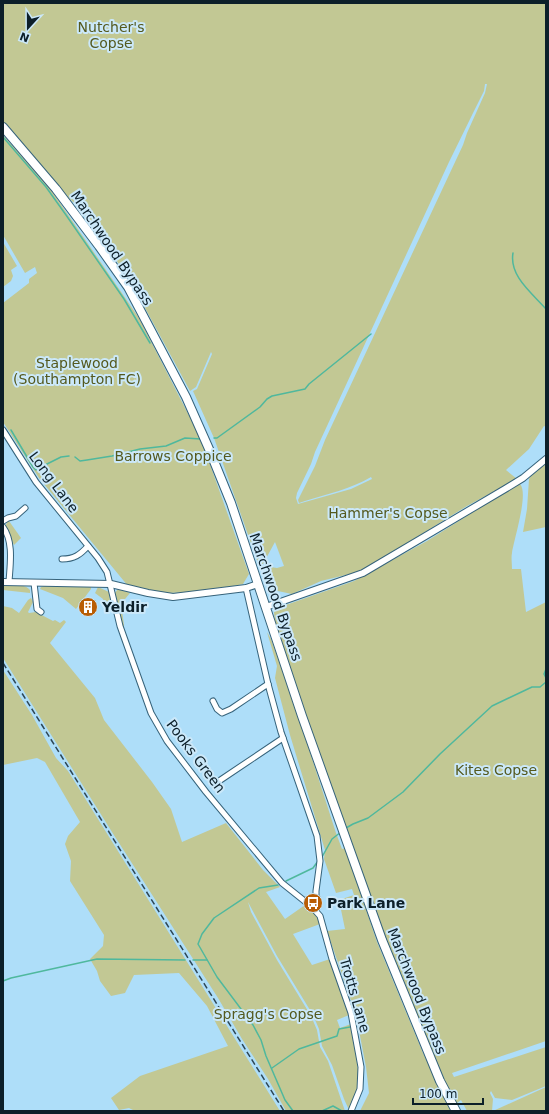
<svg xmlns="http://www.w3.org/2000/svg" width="549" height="1114" viewBox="0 0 549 1114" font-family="'DejaVu Sans',sans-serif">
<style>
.green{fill:#c2c894;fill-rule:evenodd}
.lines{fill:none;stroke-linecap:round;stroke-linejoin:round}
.stream{stroke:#4fb89d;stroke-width:1.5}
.minor-casing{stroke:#36637b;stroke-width:7}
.tertiary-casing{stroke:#36637b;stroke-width:8}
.primary-casing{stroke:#36637b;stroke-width:10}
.minor{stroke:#fff;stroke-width:5}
.tertiary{stroke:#fff;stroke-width:6}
.primary{stroke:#fff;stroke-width:8}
.rail{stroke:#2d4654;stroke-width:1.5;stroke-dasharray:6 3;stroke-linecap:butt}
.labels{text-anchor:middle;stroke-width:4;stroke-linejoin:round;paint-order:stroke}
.park-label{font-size:14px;fill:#54591e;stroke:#cbe8f9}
.street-label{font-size:14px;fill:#0c1f29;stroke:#cbe8f9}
.poi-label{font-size:14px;font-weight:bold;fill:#0c1f29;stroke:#cbe8f9;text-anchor:start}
</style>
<rect width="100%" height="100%" fill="#aedef9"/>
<g class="green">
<path d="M 3,3 L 546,3 L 546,427 L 544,426 L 529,449 L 506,470 L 517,479 L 467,506 L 362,571 L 321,581 L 292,594 L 273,590 L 264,566 L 277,568 L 284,566 L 275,542 L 263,564 L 259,566 L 214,438 L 193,391 L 197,389 L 212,354 L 211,352 L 196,387 L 190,391 L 138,295 L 121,274 L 120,266 L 103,239 L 79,208 L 65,194 L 3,123 ZM 485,84 L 487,84 L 485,93 L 467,133 L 463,145 L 325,440 L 315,466 L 298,500 L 299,503 L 305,501 C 327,494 351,489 371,477 L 372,479 L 351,489 L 298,504 L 296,498 L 297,493 L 311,464 L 315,452 L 449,162 L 474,111 L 484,91 Z"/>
<polygon points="3,135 49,187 139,318 201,439 249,574 243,584 204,592 165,593 128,586 39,478 3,422 3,303 29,283 29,279 37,273 35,267 25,273 3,235"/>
<polygon points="3,242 17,266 11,270 13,276 11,281 3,287"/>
<polygon points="546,463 546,527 523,532 527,509 529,479 531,476"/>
<path d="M 520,484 C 529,493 514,539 512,553 C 511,558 512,563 512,569 L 521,569 L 526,612 L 546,602 L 546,1041 L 452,1073 L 454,1077 L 546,1047 L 546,1086 L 512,1100 L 495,1098 L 491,1091 L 490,1093 L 493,1099 L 492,1111 L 467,1111 L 461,1100 L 456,1104 L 445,1084 L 375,911 L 288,665 L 275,625 L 274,612 L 283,606 L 354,581 L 427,541 L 470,514 L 494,498 Z"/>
<polygon points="8,521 9,521 21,538 14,545 5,526"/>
<path d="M 3,585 C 12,585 24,583 30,590 L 30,593 L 3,590 Z"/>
<polygon points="44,586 91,586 91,589 76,609 63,598 40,589 41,587"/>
<polygon points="98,587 109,592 110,601 105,607 103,599 95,593"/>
<polygon points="118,589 130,593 121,604 124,625 124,627 122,628 114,594"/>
<polygon points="31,598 33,602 28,612 29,613 36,612 53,621 55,620 60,623 64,620 66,622 50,643 95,698 104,720 152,782 171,809 182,842 226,823 263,870 280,887 266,892 285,919 305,905 316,914 320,924 293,934 312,965 330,959 349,1015 337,1020 340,1028 351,1024 359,1076 358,1091 349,1110 344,1099 332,1065 322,1046 319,1029 313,1015 277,956 248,902 251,912 277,960 311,1016 317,1030 320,1047 328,1061 345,1111 286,1111 268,1079 242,1039 218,998 112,832 3,658 3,606 12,608 19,613 28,600"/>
<polygon points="267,632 271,639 297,712 336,833 342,849 345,848 377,942 423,1053 451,1111 360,1111 369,1093 366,1067 356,1015 327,931 345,929 339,900 354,895 352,889 336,893 324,859 325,850 290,735 275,678 277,666"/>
<polygon points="3,670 32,715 56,758 68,771 280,1111 135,1111 129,1108 119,1110 111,1098 140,1076 228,1046 207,1006 179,973 134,975 125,993 111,996 100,981 97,971 90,959 103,946 104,935 70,881 71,861 65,844 68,836 80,822 45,762 37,758 3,765"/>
<polygon points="546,1087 546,1111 493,1111"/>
</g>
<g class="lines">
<g class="stream">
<polyline points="3,137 46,187 66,215 124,299 150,343"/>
<path d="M 513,253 C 509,276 532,293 546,309"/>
<polyline points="11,430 33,467 36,470 37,469"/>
<polyline points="214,438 217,438 260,407 267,399 272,396 305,389 309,384 371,334"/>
<polyline points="75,457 80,461 87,460 112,456 140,449 166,446 185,438 201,439"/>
<polyline points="41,467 61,457 69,456"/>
<polyline points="546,669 544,674 546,678"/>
<polyline points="346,828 353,824 368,818 403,792 440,754 492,706 532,687 540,687 546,682"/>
<polyline points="322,857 332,839 341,832"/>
<polyline points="286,881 313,868 318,861"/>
<polyline points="278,885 259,888 214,918 202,934 198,944 217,977 253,1025 261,1040 266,1056 285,1100 293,1111"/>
<polyline points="193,960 207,960"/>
<polyline points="3,981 11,978 97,959 185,960"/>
<polyline points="272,1068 299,1049 337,1036 339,1029 350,1027"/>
<polyline points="322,1111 333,1106 342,1111"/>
</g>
<g class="minor-casing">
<g id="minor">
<polyline points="3,430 36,482 98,558 107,572 120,626 151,713 167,741 206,792 282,883 312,907 320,916 332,959 351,1013 361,1067 360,1089 351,1111"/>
<polyline points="3,521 8,518 16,516 25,508"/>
<path d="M 3,527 C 14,542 10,565 9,582"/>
<path d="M 62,559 C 74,559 80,555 88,546"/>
<polyline points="34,583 37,609 41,612"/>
<polyline points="246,588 268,684 281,732 317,836 320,861 316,891 316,910"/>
<polyline points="213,701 217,709 222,713 231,709 268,684"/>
<polyline points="219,781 283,738"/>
</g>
</g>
<g class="tertiary-casing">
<g id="tertiary">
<polyline points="3,582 111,584 148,593 173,597 246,588 258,584"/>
<polyline points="266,607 363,573 505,489 523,478 546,459"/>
</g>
</g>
<g class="primary-casing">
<polyline id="primary" points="3,127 56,189 99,246 128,287 186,397 209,449 231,503 302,716 382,940 440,1081 456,1111"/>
</g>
<use href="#minor" class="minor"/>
<use href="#tertiary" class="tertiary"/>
<use href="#primary" class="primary"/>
<polyline class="rail" points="3,663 284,1111"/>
</g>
<defs>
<g id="building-disc" transform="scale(1)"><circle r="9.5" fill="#b95d03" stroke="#cbe8f9"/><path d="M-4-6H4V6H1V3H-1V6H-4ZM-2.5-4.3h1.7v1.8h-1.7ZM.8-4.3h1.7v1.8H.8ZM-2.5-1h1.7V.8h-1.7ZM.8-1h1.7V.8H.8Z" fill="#fff"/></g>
<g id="bus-disc" transform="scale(1)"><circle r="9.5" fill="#b95d03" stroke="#cbe8f9"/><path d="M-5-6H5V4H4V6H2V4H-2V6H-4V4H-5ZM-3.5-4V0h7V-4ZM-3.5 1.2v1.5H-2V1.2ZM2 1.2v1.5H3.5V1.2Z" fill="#fff"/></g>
</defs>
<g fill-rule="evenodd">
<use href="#building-disc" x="88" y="607"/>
<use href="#bus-disc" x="313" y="903"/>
</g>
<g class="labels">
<g class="park-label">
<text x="111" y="32">Nutcher's<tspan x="111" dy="16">Copse</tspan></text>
<text x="77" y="368">Staplewood<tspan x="77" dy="16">(Southampton FC)</tspan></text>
<text x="173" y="461">Barrows Coppice</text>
<text x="388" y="518">Hammer's Copse</text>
<text x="496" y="775">Kites Copse</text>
<text x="268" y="1019">Spragg's Copse</text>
</g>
<g class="street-label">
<text transform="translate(112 248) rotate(56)" y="5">Marchwood Bypass</text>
<text transform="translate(54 482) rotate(53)" y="5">Long Lane</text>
<text transform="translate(276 597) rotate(71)" y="5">Marchwood Bypass</text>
<text transform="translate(196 756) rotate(53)" y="5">Pooks Green</text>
<text transform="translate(417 991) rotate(68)" y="5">Marchwood Bypass</text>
<text transform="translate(355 995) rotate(74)" y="5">Trotts Lane</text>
</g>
<g class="poi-label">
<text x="102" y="612">Yeldir</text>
<text x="327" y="908">Park Lane</text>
</g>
</g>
<rect width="549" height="1114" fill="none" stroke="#0c1f29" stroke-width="8"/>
<g transform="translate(28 28) rotate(201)" stroke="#cbe8f9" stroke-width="3" paint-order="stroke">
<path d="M0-3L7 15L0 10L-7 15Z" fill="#0c1f29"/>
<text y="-6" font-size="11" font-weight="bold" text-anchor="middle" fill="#0c1f29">N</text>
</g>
<path d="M413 1098v6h70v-6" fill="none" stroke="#0c1f29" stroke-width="2"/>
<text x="419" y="1098" font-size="12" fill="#0c1f29" stroke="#cbe8f9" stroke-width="3" paint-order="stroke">100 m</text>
</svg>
